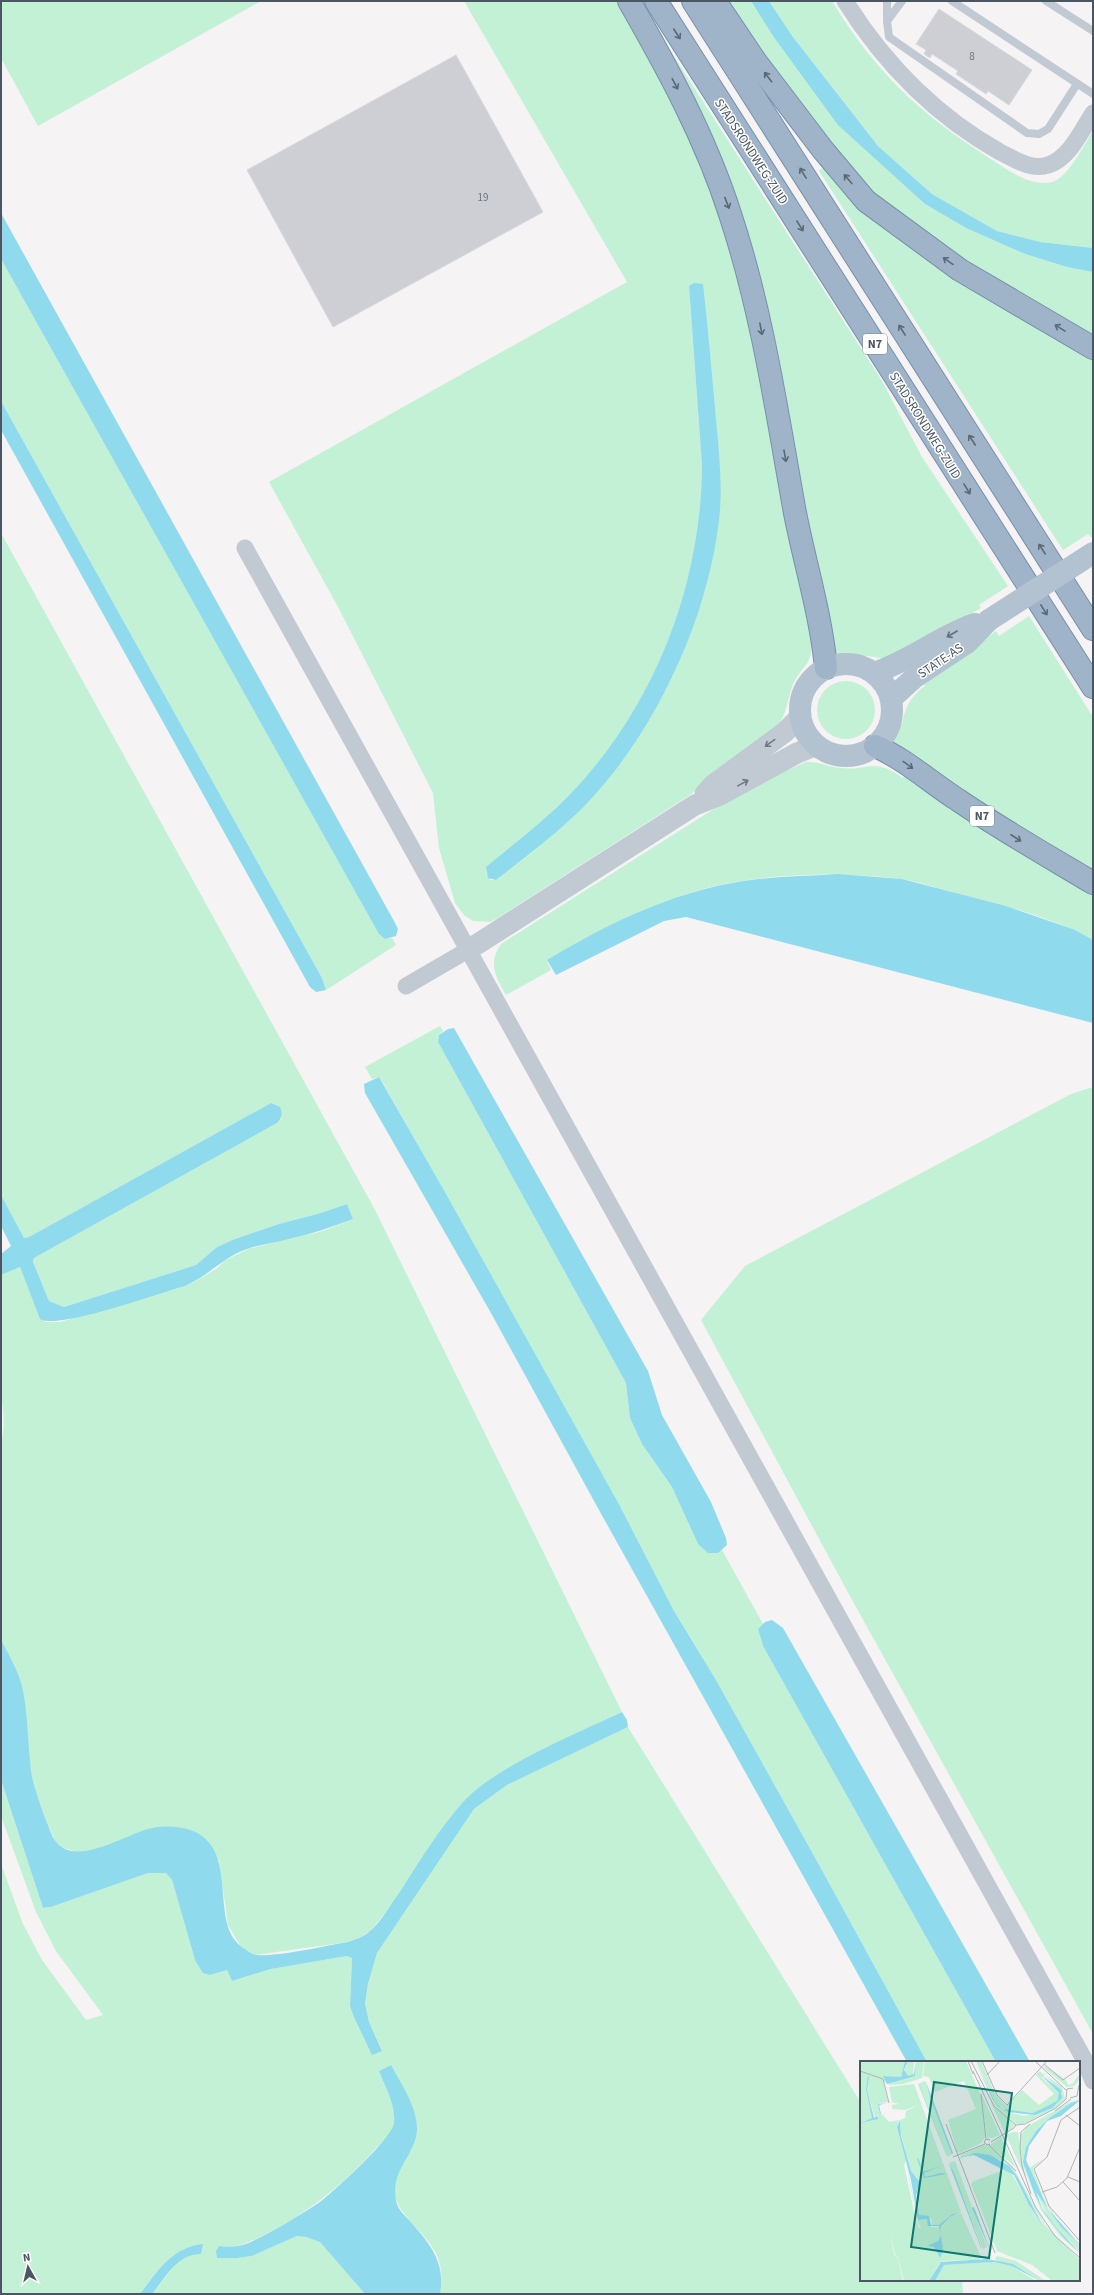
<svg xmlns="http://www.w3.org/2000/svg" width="1094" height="2295" viewBox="0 0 1094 2295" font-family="'Source Sans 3',sans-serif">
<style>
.green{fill:#c3f1d5;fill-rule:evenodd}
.water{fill:#90daee}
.building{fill:#cdcfd5;stroke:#d7d9de}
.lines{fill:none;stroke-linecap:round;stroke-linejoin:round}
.trunk-casing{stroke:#7690ad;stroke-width:24}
.service{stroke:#c1cad2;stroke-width:8}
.minor{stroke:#c1cad2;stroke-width:17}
.tertiary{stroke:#c1cad2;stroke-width:21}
.primary{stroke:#b3c2d1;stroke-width:22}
.trunk{stroke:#9fb4c9;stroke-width:22}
.primary-bridge{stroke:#b3c2d1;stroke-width:22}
.oneway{stroke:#5b6976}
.oneway2{stroke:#64717d}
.oneway3{stroke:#6e7983}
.labels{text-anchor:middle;stroke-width:3;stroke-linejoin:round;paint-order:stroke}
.number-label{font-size:11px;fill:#6b747e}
.shield{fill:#fff;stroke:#808990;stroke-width:1}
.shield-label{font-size:12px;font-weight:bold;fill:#4a5661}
.street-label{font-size:13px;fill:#4a5661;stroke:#fff}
.inset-road{fill:none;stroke:#b1b4b9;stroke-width:1}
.view{fill:#0f766e;fill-opacity:0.15;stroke:#0f766e;stroke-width:2}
.inset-edge{fill:none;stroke:#4a5661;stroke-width:2}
</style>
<rect width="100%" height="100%" fill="#f5f3f3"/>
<g class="green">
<polygon points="1,1 261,1 38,126 1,58"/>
<path d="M 464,1 L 622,1 L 702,162 L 740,277 L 813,634 L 809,634 C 817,665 801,664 792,687 C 787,701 787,713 778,725 L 690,795 L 498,918 L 490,922 L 473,921 L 465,916 L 455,903 L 439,848 L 433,793 L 337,605 L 269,482 L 627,282 ZM 689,286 L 710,354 L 718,444 L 720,493 L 707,583 L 690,635 L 672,678 L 650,718 L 624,758 L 573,817 L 529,855 L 496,880 L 491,880 L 486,872 C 519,841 555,812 585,779 C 661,693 701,578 702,465 Z"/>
<polygon points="723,1 751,1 773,36 806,80 925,204 966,228 1025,254 1067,267 1093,272 1093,339 999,285 876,196 829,145"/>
<path d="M 769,1 L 832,1 C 875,72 919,113 989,158 C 1007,169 1029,187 1052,182 C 1068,178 1084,145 1093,131 L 1093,248 L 1040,242 L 997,231 L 932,194 L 878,146 L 793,37 Z"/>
<polygon points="668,47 882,381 922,457 1008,586 979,605 981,608 932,637 886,659 861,655 860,657 834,655 764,310 665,49"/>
<polygon points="826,165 1093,357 1093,537 1092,538 1088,534 1063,550 819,171"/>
<polygon points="1,259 379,933 385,939 392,938 396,945 326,990 322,978 1,401"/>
<path d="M 1,533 L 374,1208 L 622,1712 L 527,1759 L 467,1799 L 443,1828 L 387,1911 L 370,1931 L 361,1937 L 348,1942 L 255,1955 L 241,1947 L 228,1925 L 219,1860 L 95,1850 L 78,1852 L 63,1848 L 55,1842 L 37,1796 L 31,1772 L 14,1664 L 1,1640 L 1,1441 C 6,1428 3,1409 1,1395 L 1,1275 L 20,1267 L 40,1318 L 46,1322 L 60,1322 L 185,1286 L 196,1281 L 216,1269 L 226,1260 L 248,1249 L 323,1231 L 353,1219 L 347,1204 L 321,1213 L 279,1224 L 235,1239 L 217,1247 L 196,1265 L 64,1307 L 49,1301 L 33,1262 L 34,1258 L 277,1123 L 282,1118 L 271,1103 L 29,1237 L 24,1238 L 1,1195 Z"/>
<path d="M 1029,616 L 1093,717 L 1093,874 L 1025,837 L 890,743 L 899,724 L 902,724 C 905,707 911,696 925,686 L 923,683 L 996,631 L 999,636 Z"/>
<circle cx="846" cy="710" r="29"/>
<path d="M 806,762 C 818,761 828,767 840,768 C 869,771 874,757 903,778 L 905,775 L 970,822 L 1093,893 L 1093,940 C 1056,920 1015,908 974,898 C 950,892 925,883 901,879 C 838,871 764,873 703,889 C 647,905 598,933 547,961 L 551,970 L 506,995 C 495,976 488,963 501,944 L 720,805 L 789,766 L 790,769 Z"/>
<polygon points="440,1026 443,1031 439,1035 438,1042 626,1383 630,1418 642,1444 672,1487 698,1544 718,1553 722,1550 763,1624 758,1629 763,1646 996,2062 927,2062 818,1863 716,1680 674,1611 620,1506 383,1083 379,1077 372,1079 365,1067"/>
<polygon points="1093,1087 1093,2034 851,1598 701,1320 745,1266 1071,1094"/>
<path d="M 628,1727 L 861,2103 L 861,2280 L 962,2280 L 963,2294 L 440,2294 C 442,2282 442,2269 438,2258 C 426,2226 379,2210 399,2169 C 402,2162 408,2155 412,2149 L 391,2065 L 379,2071 C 385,2087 397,2107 394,2124 C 392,2133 383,2142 376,2148 C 341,2188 295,2223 246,2243 C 237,2247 228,2247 219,2246 L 217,2258 L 237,2258 L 252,2256 L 297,2236 L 306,2237 L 320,2242 L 365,2294 L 152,2294 L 178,2261 L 192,2254 L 195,2245 C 169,2253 156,2273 140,2294 L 1,2294 L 1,1864 L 23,1924 L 42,1960 L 86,2020 L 103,2015 L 56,1951 L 36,1912 L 1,1816 L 1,1781 L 43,1908 L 51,1907 L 148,1873 L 166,1873 L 172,1880 L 195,1960 L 211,1975 L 227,1970 L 232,1981 L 271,1969 L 347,1956 L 352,1958 L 350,2006 L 382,2050 L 369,2022 L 365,2005 L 368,1984 L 377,1953 L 474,1809 L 507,1785 Z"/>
</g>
<g class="water">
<polygon points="751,1 769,1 793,37 878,146 932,194 997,231 1040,242 1093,248 1093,272 1067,267 1025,254 966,228 925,204 838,125 773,36"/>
<polygon points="1,213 394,921 398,929 396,936 385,939 379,934 1,259"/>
<path d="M 694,283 L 703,284 C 708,329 712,374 716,419 C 719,452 723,487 719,520 C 707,625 650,745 572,818 C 548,840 522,860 496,880 L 488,878 L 486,867 C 520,839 556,812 585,778 C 660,692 701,579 702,465 L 689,286 Z"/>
<polygon points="1,401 322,978 326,990 316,992 310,987 1,430"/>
<path d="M 838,874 L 902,879 L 1006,906 L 1075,930 L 1093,940 L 1093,1023 L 686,917 L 664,921 L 556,975 L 547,960 C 612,921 683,887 759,879 C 785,876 812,876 838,874 Z"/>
<polygon points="454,1028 648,1371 662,1415 711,1502 726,1538 727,1545 718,1553 708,1553 698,1544 672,1487 642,1444 630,1418 626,1383 438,1042 439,1035 448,1029"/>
<polygon points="379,1077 446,1194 620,1506 674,1611 716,1680 818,1863 927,2062 907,2062 599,1510 491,1313 365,1093 364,1084"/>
<path d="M 271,1103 L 280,1107 C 283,1114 282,1118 277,1123 L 34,1258 L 33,1262 L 49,1301 L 64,1307 L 196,1265 L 217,1247 L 235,1239 L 279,1224 L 321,1213 L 347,1204 L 353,1219 C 332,1227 311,1234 289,1239 C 275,1243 261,1244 247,1249 C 225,1256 208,1276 185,1286 C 159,1293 58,1330 40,1319 L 20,1267 L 1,1275 L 1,1254 L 11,1246 L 1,1226 L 1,1195 L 24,1238 L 29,1237 Z"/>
<polygon points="772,1620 783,1628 1030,2062 996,2062 763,1646 758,1629 765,1622"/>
<path d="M 1,1640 C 11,1658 21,1676 24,1696 C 28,1720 28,1746 31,1771 C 34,1788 40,1804 46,1820 C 49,1826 51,1836 56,1842 C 76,1867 125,1835 148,1829 C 162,1825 180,1826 193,1831 C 242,1852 206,1926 245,1949 C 248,1951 252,1954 256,1955 C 277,1957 325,1946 348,1942 C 356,1939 364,1937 370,1931 C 382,1921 390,1905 399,1893 C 420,1861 440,1827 466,1799 C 501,1764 576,1734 622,1712 L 627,1720 L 628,1727 L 507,1785 L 474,1809 L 377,1953 L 368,1984 L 365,2004 L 369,2022 L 382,2051 L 372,2055 L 354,2017 L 350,2006 L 352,1958 L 347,1956 L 271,1969 L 232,1981 L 227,1970 L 210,1975 L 203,1973 L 195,1960 L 172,1880 L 166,1873 L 148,1873 L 51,1907 L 43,1908 L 1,1780 Z"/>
<path d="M 391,2065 C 401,2084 417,2106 417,2129 C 416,2156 390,2169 396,2200 C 397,2208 403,2214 409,2220 C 429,2243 446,2261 440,2294 L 365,2294 L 320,2242 L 306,2237 L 297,2236 L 252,2256 L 237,2258 L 217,2258 L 216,2251 L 219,2246 C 228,2247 237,2247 246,2244 C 269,2234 299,2216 320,2202 C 334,2191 392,2139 394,2123 C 396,2105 385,2087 379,2071 Z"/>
<path d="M 203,2244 L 201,2254 C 177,2254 166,2277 152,2294 L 140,2294 C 157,2272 172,2247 203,2244 Z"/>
</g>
<g class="building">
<polygon points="939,9 1032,70 1009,105 988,91 986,94 956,74 958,71 932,54 930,58 924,54 926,50 916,44"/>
<polygon points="456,55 543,212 333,327 247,170"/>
</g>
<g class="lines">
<g class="trunk-casing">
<g id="trunk">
<path d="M 629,1 C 668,69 706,139 730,214 C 762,310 777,413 795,513 C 805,564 821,615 826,668"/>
<polyline points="656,1 1093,687"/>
<polyline points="693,1 1093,629"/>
<polyline points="715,1 756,62 823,150 866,201 960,270 1093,348"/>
<path d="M 875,746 C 905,759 930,782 958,800 C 1002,830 1048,856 1093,883"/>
</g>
</g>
<g class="service">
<polyline points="887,1 887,21"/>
<polyline points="902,1 887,21 889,37 1027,133 1039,134 1048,129 1077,84"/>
<polyline points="952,1 1093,94"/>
<polyline points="1046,1 1093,31"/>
</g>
<g class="minor">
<path d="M 845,1 C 884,63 936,116 1000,152 C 1014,159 1032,171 1048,165 C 1069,159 1082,130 1093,113"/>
<polyline points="245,548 1084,2059 1093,2081"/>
<polyline points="406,986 468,950"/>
</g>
<g class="tertiary">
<polyline points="705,794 713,785 785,732 800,717"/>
<polyline points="468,950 695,805 720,795 797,753 817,745"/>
</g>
<g class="primary">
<circle cx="846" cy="710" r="46"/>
<path d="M 874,673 C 910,661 940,636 975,624"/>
<polyline points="891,699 915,677 968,642 989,620"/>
</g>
<use href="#trunk" class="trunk"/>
<polyline class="primary-bridge" points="989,620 1093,553"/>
</g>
<defs><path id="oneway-shaft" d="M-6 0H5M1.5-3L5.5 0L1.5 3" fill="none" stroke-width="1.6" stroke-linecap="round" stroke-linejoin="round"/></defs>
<g class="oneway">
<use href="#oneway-shaft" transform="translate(677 34) rotate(57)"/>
<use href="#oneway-shaft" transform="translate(768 77) rotate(-127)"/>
<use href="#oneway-shaft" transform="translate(675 84) rotate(62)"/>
<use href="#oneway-shaft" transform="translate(803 173) rotate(-122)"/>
<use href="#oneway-shaft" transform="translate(848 179) rotate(-131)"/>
<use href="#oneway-shaft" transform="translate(727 203) rotate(69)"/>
<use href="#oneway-shaft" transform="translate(800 226) rotate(58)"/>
<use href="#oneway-shaft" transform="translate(948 261) rotate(-145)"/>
<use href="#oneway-shaft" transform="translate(1060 328) rotate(-149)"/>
<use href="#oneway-shaft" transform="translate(761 329) rotate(79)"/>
<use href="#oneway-shaft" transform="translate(902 330) rotate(-122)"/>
<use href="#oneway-shaft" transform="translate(972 440) rotate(-123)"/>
<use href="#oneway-shaft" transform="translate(785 456) rotate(80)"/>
<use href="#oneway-shaft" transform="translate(967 489) rotate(58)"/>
<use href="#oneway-shaft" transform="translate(1042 549) rotate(-123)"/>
<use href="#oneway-shaft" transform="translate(1044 610) rotate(58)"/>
<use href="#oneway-shaft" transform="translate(908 765) rotate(36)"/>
<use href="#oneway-shaft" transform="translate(1016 838) rotate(33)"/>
</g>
<use class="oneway2" href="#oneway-shaft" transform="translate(952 634) rotate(150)"/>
<g class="oneway3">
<use href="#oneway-shaft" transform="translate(770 743) rotate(144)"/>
<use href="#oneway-shaft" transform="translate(743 783) rotate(-29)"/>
</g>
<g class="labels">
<g class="number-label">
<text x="972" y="60">8</text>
<text x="483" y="201">19</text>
</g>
<g class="shield">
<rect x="863" y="334" width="24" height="20" rx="3"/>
<rect x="970" y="806" width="24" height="20" rx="3"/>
</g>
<g class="shield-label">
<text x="875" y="348">N7</text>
<text x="982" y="820">N7</text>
</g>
<g class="street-label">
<text transform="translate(752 151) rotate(57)" y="5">STADSRONDWEG-ZUID</text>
<text transform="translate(926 425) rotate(58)" y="5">STADSRONDWEG-ZUID</text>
<text transform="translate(940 660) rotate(-34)" y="5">STATE-AS</text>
</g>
</g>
<g transform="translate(860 2061)">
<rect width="220" height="220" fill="#f5f3f3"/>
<path d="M 0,0 L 45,0 L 41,16 L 25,16 L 27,23 L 23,19 L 28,41 L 19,42 L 20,53 L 16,55 L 15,57 L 7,29 L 9,17 L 8,16 L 6,29 L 12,57 L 1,61 L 17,58 L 17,55 L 22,53 L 29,61 L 39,59 L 37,66 L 46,100 L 44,104 L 56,160 L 59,167 L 61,167 L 57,159 L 46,101 L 58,159 L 67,158 L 71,166 L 79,166 L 79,169 L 80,172 L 81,165 L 90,156 L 101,152 L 120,194 L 120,199 L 83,200 L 79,203 L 69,220 L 44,220 L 38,196 L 35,193 L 30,172 L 34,193 L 38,197 L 43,220 L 0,220 ZM 81,174 L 82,180 L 80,183 L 82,188 L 80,196 L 74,186 L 67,186 L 78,180 ZM 48,0 L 54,0 L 53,14 L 47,15 L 44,11 ZM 56,0 L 64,0 L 62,17 L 43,23 L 28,24 L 32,20 L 55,15 ZM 65,0 L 106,0 L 121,35 L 126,75 L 121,82 L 100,92 L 97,91 L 88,59 L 116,48 L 104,20 L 75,31 L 69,16 L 63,15 ZM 113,0 L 133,39 L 138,45 L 148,51 L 164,55 L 180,52 L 195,44 L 203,33 L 185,14 L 181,16 L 199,32 L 197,40 L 173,52 L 146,49 L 135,41 L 116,0 L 121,0 L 135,33 L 146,45 L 162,29 L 179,44 L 194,33 L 176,14 L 179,10 L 202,26 L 205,38 L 197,46 L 163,63 L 156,63 L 135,44 ZM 185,5 L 206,19 L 208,24 L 212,23 L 220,13 L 220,18 L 214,25 L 207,26 L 184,7 ZM 65,20 L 93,93 L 87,96 L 58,23 ZM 54,23 L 101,151 L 89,155 L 80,164 L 72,164 L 71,157 L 59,154 L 56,134 L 59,119 L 51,110 L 41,73 L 40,59 L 45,57 L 46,50 L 60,43 L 45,49 L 32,48 L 32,44 L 39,43 L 32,41 L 29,26 ZM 121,32 L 140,74 L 132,77 L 127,77 ZM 220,38 L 220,41 L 211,42 L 188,58 L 176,70 L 166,86 L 165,108 L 185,153 L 220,193 L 200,175 L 181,149 L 161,100 L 161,74 L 168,65 L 208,42 ZM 131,42 L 155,64 L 153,67 L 145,72 ZM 153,71 L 158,71 L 165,116 L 146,74 ZM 141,76 L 156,107 L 130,84 ZM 125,84 L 130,85 L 153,107 L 186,165 L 220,199 L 220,220 L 191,219 L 172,204 L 137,190 L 111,123 L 114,120 L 147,108 L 151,111 L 176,156 L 185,166 L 154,111 L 142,99 L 110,93 L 100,98 L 101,94 ZM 183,98 L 173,108 L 183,136 L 197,158 L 220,182 L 194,156 L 176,125 L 168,108 ZM 95,100 L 127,186 L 123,188 L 89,102 ZM 176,131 L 201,166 L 220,184 L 220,191 L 189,158 ZM 137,195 L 156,200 L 186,220 L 180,220 L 153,203 L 138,201 L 135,198 ZM 134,201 L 152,205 L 176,220 L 75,220 L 84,204 Z" fill="#c3f1d5" fill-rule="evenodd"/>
<path d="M 45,0 L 48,0 L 44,9 L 48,15 L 54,13 L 56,0 L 55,15 L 27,23 L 23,15 L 41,16 ZM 115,0 L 135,41 L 143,48 L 173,52 L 197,40 L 199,32 L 180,13 L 201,29 L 202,37 L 192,47 L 175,54 L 148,51 L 138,45 L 133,39 ZM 8,14 L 9,17 L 7,29 L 14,57 L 20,53 L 18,43 L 27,42 L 19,44 L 21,53 L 17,55 L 18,58 L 0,62 L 12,57 L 6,29 ZM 66,21 L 93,92 L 92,93 L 70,36 ZM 59,23 L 84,88 L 87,96 L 59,24 ZM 219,40 L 201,55 L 187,60 L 169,85 L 166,99 L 188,148 L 220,184 L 201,166 L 176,131 L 182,147 L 195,165 L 220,192 L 205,178 L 185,153 L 175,134 L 163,101 L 166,86 L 176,70 L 188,58 L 211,42 ZM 40,59 L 41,75 L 51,110 L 60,121 L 56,134 L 59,154 L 69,155 L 71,164 L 79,164 L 91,154 L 101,151 L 90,156 L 81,165 L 80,173 L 79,165 L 68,165 L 67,158 L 58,159 L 51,119 L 37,66 ZM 115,92 L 130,94 L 149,105 L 157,115 L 184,167 L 169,144 L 154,114 L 114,94 L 103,96 ZM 57,98 L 58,97 L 59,99 L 63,111 L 83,104 L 64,112 L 65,116 L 81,112 L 87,113 L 64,117 ZM 89,103 L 94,112 L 122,188 L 121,187 ZM 114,146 L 129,186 L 129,187 L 112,147 ZM 81,174 L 83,190 L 80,197 L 74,186 L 67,185 L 78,180 ZM 127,198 L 153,203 L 180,220 L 152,205 L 134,201 L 84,204 L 75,220 L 69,220 L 81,201 Z" fill="#90daee"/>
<path class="inset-road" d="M 108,0 L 113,13M 111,0 L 134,45 L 156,64M 122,0 L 137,34 L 147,44 L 187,0M 175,0 L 206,29M 184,3 L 203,19 L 220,7M 0,10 L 23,18 L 29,42M 113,10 L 176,147 L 195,175 L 220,197M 127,14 L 140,0M 121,33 L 126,78M 210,37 L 217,35 L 219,24M 220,46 L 201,59 L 187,96 L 174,108 L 189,145 L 220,180M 195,50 L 211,38M 206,54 L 220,65M 86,63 L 135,192M 170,63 L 161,71 L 160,87 L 162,105 L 171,133M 154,67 L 156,64 L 165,63 L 196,47 L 206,38 L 207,28 L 213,27M 130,79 L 126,78 L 124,81 L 127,84 L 130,83M 131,81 L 154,67M 129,84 L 156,110M 93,96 L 125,83M 208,116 L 220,121M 203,121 L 220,140M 182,131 L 197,126 L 207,117 L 220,86"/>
<path class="view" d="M 74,21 L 152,32 L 129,197 L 51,186 Z"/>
<rect width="220" height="220" class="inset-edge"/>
</g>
<rect width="1094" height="2295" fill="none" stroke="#4a5661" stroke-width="4"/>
<g transform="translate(28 2267) rotate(352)" stroke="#ffffff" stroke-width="3" paint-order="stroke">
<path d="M0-3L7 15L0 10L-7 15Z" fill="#4a5661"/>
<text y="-6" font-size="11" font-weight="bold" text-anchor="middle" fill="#4a5661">N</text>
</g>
</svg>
